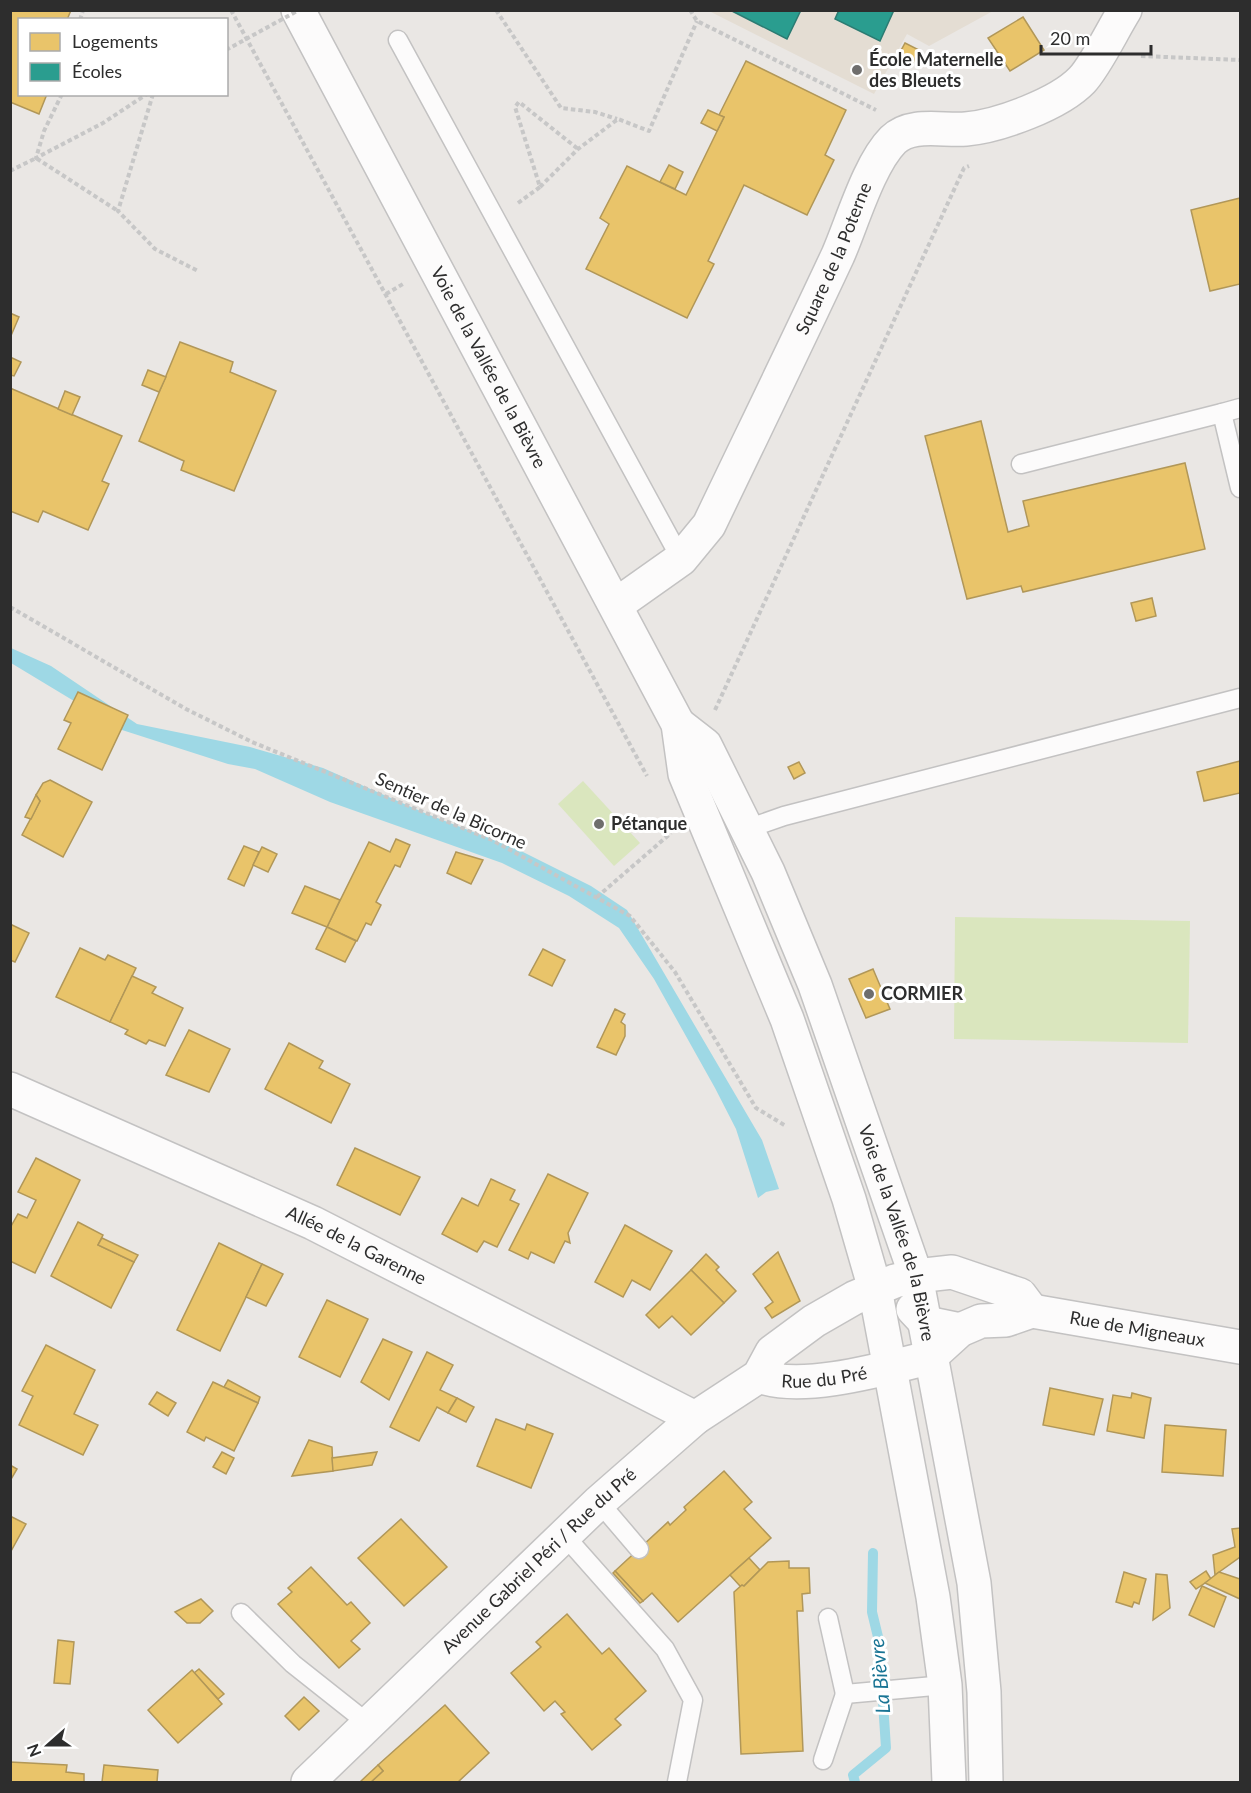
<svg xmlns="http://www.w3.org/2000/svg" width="1251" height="1793" viewBox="0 0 1251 1793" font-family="Lato,sans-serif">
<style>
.education{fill:#e4ddd3}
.pitch{fill:#dae6be}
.water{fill:#9ed8e5}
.homes{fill:#e9c46a;stroke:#b19758;stroke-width:1.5}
.schools{fill:#2a9d8f;stroke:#2b7b72;stroke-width:1.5}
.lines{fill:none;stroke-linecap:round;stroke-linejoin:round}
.stream{stroke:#9ed8e5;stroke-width:10}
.service-casing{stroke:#c3c2c2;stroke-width:21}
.minor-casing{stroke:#c3c2c2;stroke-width:36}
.tertiary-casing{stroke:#c3c2c2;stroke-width:36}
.secondary-casing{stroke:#c3c2c2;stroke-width:36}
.path{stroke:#c7c7c7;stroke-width:4;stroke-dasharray:4.5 3;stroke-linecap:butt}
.service{stroke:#fcfbfb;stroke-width:18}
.minor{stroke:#fcfbfb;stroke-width:33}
.tertiary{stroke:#fcfbfb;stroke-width:33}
.secondary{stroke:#fcfbfb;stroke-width:33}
.path-bridge{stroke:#c7c7c7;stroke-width:4;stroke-dasharray:4.5 3;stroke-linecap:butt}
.poi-dot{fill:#6f6e6d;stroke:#fff;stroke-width:2}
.labels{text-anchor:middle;stroke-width:6;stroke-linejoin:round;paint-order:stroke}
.poi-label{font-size:18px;font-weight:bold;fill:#2d2d2d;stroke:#fff;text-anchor:start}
.street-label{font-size:18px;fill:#2d2d2d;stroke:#fff}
.water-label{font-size:20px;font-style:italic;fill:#197494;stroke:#fff}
</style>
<rect width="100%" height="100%" fill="#eae7e4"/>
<polygon class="education" points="709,11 993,11 929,46 907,34 874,94"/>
<g class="pitch">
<polygon points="583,781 640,843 614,866 558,804"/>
<polygon points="955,917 1190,921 1188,1043 954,1039"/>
</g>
<polygon class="water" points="11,648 51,666 137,724 250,747 323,768 427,814 517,849 591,886 627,910 762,1140 779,1189 766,1192 758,1198 736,1129 715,1088 654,979 619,928 569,896 502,863 330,802 255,769 228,764 122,730 11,663"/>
<g class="homes">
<polygon points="10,10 71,10 67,20 20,20 20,94 47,94 39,114 10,102"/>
<polygon points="1023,17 1044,50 1010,71 988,38"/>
<polygon points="905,43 919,50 912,65 897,58"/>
<polygon points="746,61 846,110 825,155 834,160 807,215 744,185 708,261 714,264 687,318 586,269 609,224 600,218 627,166 686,195 724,117 719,115"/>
<polygon points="708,110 724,117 717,131 701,123"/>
<polygon points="669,165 683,172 675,189 660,182"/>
<polygon points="1240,198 1240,284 1210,291 1191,210"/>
<polygon points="10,313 19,317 10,338"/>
<polygon points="180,342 233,362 230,372 276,391 234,491 181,470 184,461 139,441"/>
<polygon points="10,357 21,362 14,376 10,375"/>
<polygon points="148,370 166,377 159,392 142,385"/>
<polygon points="10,388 122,436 102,481 109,484 88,530 43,511 38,522 10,511"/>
<polygon points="65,391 80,397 72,415 58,409"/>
<polygon points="981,421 1008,532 1029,526 1023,501 1185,463 1205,549 1023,592 1021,586 967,599 925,436"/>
<polygon points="1152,598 1156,616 1136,621 1131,603"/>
<polygon points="78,692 128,715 102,770 58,749 71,723 64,720"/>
<polygon points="1240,761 1240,793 1204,801 1197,772"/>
<polygon points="799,762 805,773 794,779 788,767"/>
<polygon points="50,780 92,802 63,857 22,835 40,801 36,795 43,783"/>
<polygon points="36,795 40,801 31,819 25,817"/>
<polygon points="396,839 410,845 400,867 395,865 376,902 381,905 371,925 366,923 357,941 327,927 369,842 390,852"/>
<polygon points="244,846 259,852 244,886 228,879"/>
<polygon points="262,847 277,854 268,872 253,865"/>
<polygon points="456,852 483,860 471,884 447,873"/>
<polygon points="305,886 340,900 327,927 292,913"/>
<polygon points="10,924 29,933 15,962 10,960"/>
<polygon points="327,927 356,941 345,962 316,949"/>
<polygon points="80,948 105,960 108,955 136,968 110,1022 56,997"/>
<polygon points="543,949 565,960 552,986 529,975"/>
<polygon points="873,969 890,1009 866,1018 849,979"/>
<polygon points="132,976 156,987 152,993 183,1008 165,1046 149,1040 146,1044 125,1034 128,1030 110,1022"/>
<polygon points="615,1009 625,1014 621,1022 625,1025 625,1036 616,1055 597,1047"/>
<polygon points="189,1030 230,1049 209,1092 166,1075"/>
<polygon points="289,1043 323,1061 319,1068 350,1084 331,1123 265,1089"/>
<polygon points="355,1148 420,1177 400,1215 337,1185"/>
<polygon points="36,1158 80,1180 35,1273 10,1261 10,1228 18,1214 27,1218 36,1200 18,1192"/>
<polygon points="548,1174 588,1193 568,1233 570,1243 565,1241 554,1263 531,1252 528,1259 509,1250"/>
<polygon points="491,1179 515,1190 510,1200 519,1204 497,1247 484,1241 477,1252 442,1234 462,1198 478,1206"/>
<polygon points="78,1222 103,1235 98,1245 134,1262 111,1308 51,1276"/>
<polygon points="625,1225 672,1251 650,1290 632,1280 623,1297 595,1282"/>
<polygon points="102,1238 138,1255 134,1262 98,1245"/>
<polygon points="219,1243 262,1264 220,1351 177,1330"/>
<polygon points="778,1252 800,1301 772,1318 765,1308 773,1302 753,1274"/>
<polygon points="706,1254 719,1267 716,1270 736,1291 724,1303 691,1270"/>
<polygon points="262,1264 283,1274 266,1306 246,1297"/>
<polygon points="691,1270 724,1303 691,1335 672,1316 659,1328 646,1315"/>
<polygon points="327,1300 368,1319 340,1377 299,1357"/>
<polygon points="383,1339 412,1352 389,1400 361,1382"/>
<polygon points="46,1345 95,1370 74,1414 98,1425 83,1455 19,1425 33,1396 22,1391"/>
<polygon points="427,1352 453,1365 440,1390 457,1398 448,1413 437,1407 419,1441 390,1427"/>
<polygon points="228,1380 260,1397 258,1403 224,1387"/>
<polygon points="213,1382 258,1403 234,1451 206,1437 204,1441 187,1432"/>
<polygon points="1050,1388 1103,1399 1094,1435 1043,1425"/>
<polygon points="157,1392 176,1403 168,1416 149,1404"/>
<polygon points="1132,1393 1151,1398 1144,1438 1107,1431 1113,1395 1131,1398"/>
<polygon points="457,1398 474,1407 466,1422 448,1413"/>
<polygon points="496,1419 525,1430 527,1424 553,1434 531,1488 477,1466"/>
<polygon points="1165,1425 1226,1430 1223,1476 1162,1472"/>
<polygon points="309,1440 332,1447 333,1471 292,1476"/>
<polygon points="222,1452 234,1458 226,1474 213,1467"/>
<polygon points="377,1452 372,1465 333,1471 332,1458"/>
<polygon points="10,1465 17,1469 10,1481"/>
<polygon points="724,1471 752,1502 744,1509 771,1538 678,1622 652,1593 643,1601 615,1571 668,1522 670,1525 686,1510 684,1507"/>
<polygon points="10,1516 26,1524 10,1553"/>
<polygon points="401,1519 447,1567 404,1606 358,1558"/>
<polygon points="1240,1528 1240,1557 1215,1575 1213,1555 1235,1547 1232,1529"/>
<polygon points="749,1558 760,1570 744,1586 740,1586 730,1575"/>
<polygon points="789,1561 789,1568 809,1568 810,1593 802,1594 803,1611 797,1611 803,1751 741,1754 734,1592 742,1585 744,1586 768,1562"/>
<polygon points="311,1567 347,1605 351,1602 370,1623 351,1641 360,1649 339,1668 278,1604 292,1592 288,1588"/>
<polygon points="615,1571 643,1601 640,1603 613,1573"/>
<polygon points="1206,1571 1211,1579 1196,1589 1190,1582"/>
<polygon points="1124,1572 1146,1579 1139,1604 1134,1602 1132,1607 1116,1602"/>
<polygon points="1219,1572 1240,1579 1240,1599 1205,1583"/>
<polygon points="1156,1574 1167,1575 1170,1608 1153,1620"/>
<polygon points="1202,1586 1226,1597 1214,1627 1189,1615"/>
<polygon points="201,1599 213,1611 200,1623 187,1623 175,1612"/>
<polygon points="567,1614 602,1654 609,1648 646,1691 615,1719 621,1725 592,1750 561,1714 565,1712 555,1701 544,1711 511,1673 541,1647 536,1642"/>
<polygon points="58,1640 74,1642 70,1684 54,1683"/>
<polygon points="199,1669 224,1694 218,1699 194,1673"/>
<polygon points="192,1670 222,1704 178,1743 148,1710"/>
<polygon points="304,1697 319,1711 299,1730 285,1716"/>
<polygon points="445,1705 489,1753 458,1782 371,1782 383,1771 378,1765"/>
<polygon points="10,1762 67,1765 66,1772 84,1774 84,1782 10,1782"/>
<polygon points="104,1765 158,1770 157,1782 102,1782"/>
<polygon points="378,1765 383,1771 371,1782 360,1782"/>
</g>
<g class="schools">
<polygon points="730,10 801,10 787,39"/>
<polygon points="839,10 894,10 880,41 835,19"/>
</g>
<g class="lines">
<polyline class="stream" points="855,1782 853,1775 886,1748 879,1641 872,1612 873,1553"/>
<g class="service-casing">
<g id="service">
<polyline points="398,40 681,559"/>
<polyline points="1222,413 1240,408"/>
<polyline points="1021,464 1222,413 1240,488"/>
<polyline points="747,829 784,816 1240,698"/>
<polyline points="599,1502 639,1549"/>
<polyline points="564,1535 665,1649 693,1700 677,1782"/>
<polyline points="241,1613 293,1664 370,1725"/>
<polyline points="828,1618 845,1694"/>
<polyline points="823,1760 845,1694 945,1685"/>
</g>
</g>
<g class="minor-casing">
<g id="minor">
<path id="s1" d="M 616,605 L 681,559 L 709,525 C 752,435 796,345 838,255 C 852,223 869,164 893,140 C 911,122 943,131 966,129 C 999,126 1059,104 1082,80 C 1096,65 1113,29 1125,10"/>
<path id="s2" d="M 10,1089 L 313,1223 L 695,1418"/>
<polyline points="916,1276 952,1272 1020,1295 1032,1311"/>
<path id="s3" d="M 938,1350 L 960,1330 L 981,1321 L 1006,1320 L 1032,1311 L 1240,1347"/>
</g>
</g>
<g class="tertiary-casing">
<g id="tertiary">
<path id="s4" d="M 759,1376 C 802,1393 887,1368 932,1357"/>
<path id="s5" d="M 308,1782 L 599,1502 L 695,1418 L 759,1376 L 772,1352 L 814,1321 L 854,1298 L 895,1281 L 916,1276"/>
</g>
</g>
<g class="secondary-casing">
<g id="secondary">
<path id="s6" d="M 298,10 L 678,724 L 685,774 L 787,1019 L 849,1199 L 875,1289 L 933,1597 L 945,1685 L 949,1782"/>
<path id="s7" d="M 678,724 L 705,745 L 768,872 L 815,985 L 916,1276 L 974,1583 L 984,1692 L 986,1782"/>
<polyline points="913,1309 926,1323 960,1330"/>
</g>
</g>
<g class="path">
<polyline points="231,10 647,776"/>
<polyline points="496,10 561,108 595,112 617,119"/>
<polyline points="690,10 697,21 876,110"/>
<polyline points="80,20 83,10"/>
<polyline points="1141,56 1240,60"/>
<polyline points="62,94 44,131 36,158 103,123 147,94"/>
<polyline points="153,94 118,211 155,249 198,271"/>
<polyline points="10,171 36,158 118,211"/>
<polyline points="540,187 578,149 618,119 649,131 697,21"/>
<polyline points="518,203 540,187 515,107 519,102 578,149"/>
<polyline points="386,294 403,284"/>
<polyline points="10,607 186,709 252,742 492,840 630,916 675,972 756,1108 786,1126"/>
<polyline points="715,710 964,168 969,166"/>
<polyline points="597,897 671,833"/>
</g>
<use href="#service" class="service"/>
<use href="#minor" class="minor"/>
<use href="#tertiary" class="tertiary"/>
<use href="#secondary" class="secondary"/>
<polyline class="path-bridge" points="226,50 299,10"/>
</g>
<g class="poi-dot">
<circle cx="857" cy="70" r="6"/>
<circle cx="599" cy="824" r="6"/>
<circle cx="869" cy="994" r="6"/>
</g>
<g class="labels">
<g class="poi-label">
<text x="869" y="66">École Maternelle<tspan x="869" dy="21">des Bleuets</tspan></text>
<text x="611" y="830">Pétanque</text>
<text x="881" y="1000">CORMIER</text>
</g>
<g class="street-label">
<text dy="6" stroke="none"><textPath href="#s1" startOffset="418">Square de la Poterne</textPath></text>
<text dy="6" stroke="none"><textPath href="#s6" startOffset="405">Voie de la Vallée de la Bièvre</textPath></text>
<text transform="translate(451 811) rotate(24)" y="6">Sentier de la Bicorne</text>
<text dy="6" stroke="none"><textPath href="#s7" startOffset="560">Voie de la Vallée de la Bièvre</textPath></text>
<text dy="6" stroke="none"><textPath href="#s2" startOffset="380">Allée de la Garenne</textPath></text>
<text dy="6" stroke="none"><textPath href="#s3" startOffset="212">Rue de Migneaux</textPath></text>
<text dy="6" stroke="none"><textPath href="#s4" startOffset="66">Rue du Pré</textPath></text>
<text dy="6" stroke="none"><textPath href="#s5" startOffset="320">Avenue Gabriel Péri / Rue du Pré</textPath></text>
</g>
<g class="water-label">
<text transform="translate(880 1676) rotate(-95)" y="7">La Bièvre</text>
</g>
</g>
<rect width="1251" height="1793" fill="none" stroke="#2d2d2d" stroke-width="24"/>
<rect x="18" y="18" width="210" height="78" fill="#ffffff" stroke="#ababab" stroke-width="1.5"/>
<rect x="30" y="33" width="30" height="18" fill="#e9c46a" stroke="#ababab" stroke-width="1.5"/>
<text x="72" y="48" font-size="18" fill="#2d2d2d">Logements</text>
<rect x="30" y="63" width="30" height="18" fill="#2a9d8f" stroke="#ababab" stroke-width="1.5"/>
<text x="72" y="78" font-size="18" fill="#2d2d2d">Écoles</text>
<g transform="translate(48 1745) rotate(249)" stroke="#ffffff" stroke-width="4.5" paint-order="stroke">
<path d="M0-4.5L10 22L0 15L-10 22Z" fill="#2d2d2d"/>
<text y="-9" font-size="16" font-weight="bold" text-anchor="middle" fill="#2d2d2d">N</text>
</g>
<path d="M1041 45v9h110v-9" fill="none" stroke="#2d2d2d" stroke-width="3"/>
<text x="1050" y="45" font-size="18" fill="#2d2d2d" stroke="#ffffff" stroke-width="4.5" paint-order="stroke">20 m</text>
</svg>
